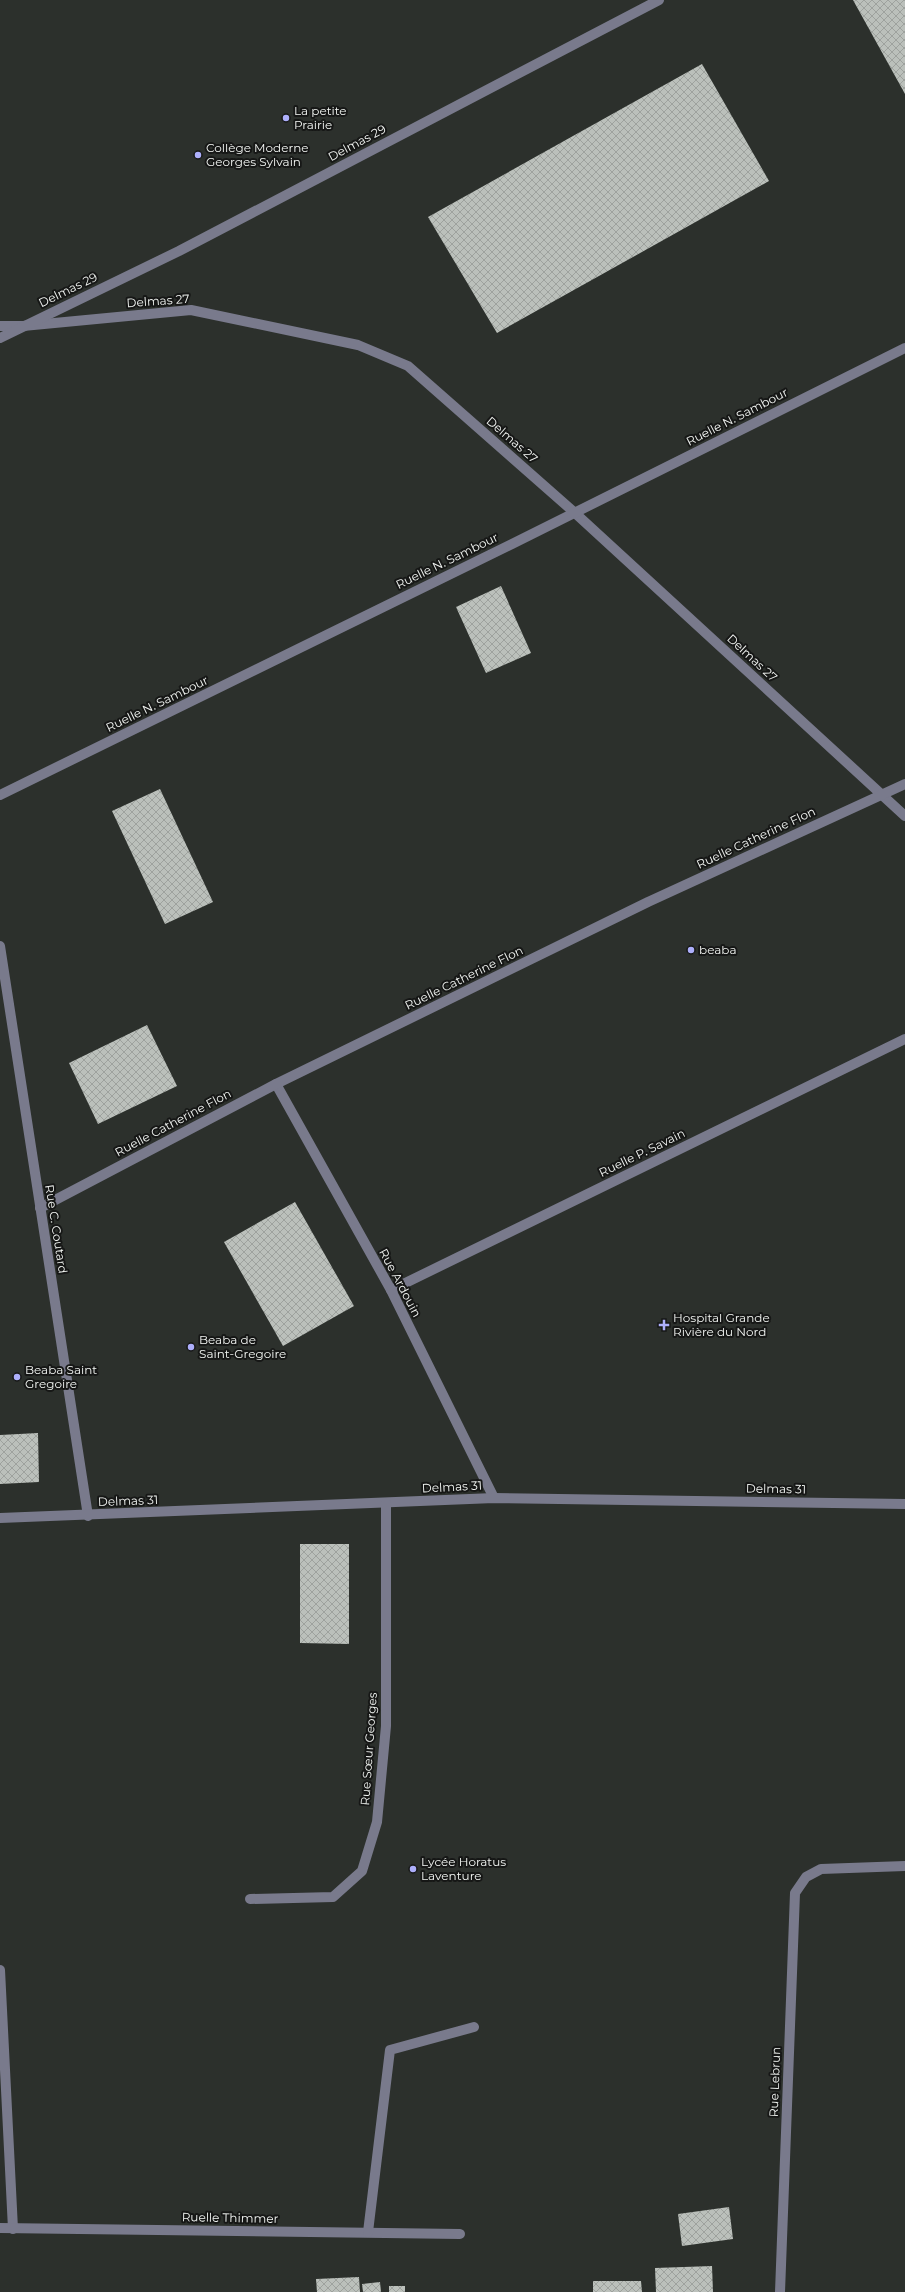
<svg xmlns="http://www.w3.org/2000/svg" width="905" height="2292" viewBox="0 0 905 2292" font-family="Montserrat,sans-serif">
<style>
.building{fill:url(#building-cross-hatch)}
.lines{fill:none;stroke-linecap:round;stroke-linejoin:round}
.minor{stroke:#797a8c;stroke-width:10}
.poi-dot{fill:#adaffb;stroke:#161716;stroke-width:1.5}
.labels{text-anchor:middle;stroke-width:4;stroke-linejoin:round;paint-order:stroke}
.poi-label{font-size:12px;fill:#f3f6f3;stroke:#161716;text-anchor:start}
.street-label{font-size:12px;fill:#f3f6f3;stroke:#161716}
</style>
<defs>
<pattern id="building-cross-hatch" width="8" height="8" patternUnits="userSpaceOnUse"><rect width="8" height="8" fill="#bbc0bb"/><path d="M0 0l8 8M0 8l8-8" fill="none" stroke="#9ea29e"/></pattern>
</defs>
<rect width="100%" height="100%" fill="#2c302c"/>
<g class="building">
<polygon points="853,0 905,0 905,94"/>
<polygon points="702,64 769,181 497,333 428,217"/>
<polygon points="501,586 531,653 486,673 456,607"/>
<polygon points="160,789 213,902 165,924 112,811"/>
<polygon points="147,1025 177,1086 98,1124 69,1063"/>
<polygon points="295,1202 354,1306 283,1346 224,1242"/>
<polygon points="38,1433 39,1482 0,1484 0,1435"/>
<polygon points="300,1544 349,1544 349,1644 300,1643"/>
<polygon points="729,2207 733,2239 682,2246 678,2214"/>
<polygon points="712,2266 713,2292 656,2292 655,2268"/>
<polygon points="359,2277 360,2292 317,2292 316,2279"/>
<polygon points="593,2281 641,2281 642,2292 593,2292"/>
<polygon points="380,2282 381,2292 363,2292 362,2284"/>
<rect x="389" y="2286" width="16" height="6"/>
</g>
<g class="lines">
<g class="minor">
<polyline points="0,326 23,326 191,310 358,345 408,366 575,513 905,816"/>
<polyline points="0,338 179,251 659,0"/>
<polyline points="0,795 512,544 905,348"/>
<polyline points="0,946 88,1516"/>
<polyline points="276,1084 391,1290 494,1498"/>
<polyline points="40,1208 276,1084 648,902 905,784"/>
<polyline points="391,1290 905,1039"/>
<polyline points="0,1518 494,1498 905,1504"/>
<polyline points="250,1899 333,1897 362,1871 377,1822 386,1726 386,1503"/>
<polyline points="0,1970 13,2229"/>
<polyline points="0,2228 460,2234"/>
<polyline points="368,2232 390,2050 474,2027"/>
<polyline points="780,2292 795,1893 806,1877 821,1869 905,1866"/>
</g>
</g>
<g class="poi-dot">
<circle cx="286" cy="118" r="4"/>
<circle cx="198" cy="155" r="4"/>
<circle cx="691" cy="950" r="4"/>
<path d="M662 1319h4v4h4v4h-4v4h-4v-4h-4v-4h4z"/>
<circle cx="191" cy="1347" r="4"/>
<circle cx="17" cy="1377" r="4"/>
<circle cx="413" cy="1869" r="4"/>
</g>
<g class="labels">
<g class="poi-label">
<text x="294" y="115">La petite<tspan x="294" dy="14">Prairie</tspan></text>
<text x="206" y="152">Collège Moderne<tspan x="206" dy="14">Georges Sylvain</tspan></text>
<text x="699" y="954">beaba</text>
<text x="673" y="1322">Hospital Grande<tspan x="673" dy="14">Rivière du Nord</tspan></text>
<text x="199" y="1344">Beaba de<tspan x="199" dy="14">Saint-Gregoire</tspan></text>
<text x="25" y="1374">Beaba Saint<tspan x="25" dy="14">Gregoire</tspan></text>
<text x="421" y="1866">Lycée Horatus<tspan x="421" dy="14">Laventure</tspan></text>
</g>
<g class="street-label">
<text transform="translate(357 143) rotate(-28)" y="4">Delmas 29</text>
<text transform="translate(68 290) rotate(-26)" y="4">Delmas 29</text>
<text transform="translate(158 301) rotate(-4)" y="4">Delmas 27</text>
<text transform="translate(737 417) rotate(-27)" y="4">Ruelle N. Sambour</text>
<text transform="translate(512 440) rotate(41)" y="4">Delmas 27</text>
<text transform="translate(447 561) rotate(-26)" y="4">Ruelle N. Sambour</text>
<text transform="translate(752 658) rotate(43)" y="4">Delmas 27</text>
<text transform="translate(157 704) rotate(-26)" y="4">Ruelle N. Sambour</text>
<text transform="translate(756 838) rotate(-25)" y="4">Ruelle Catherine Flon</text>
<text transform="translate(464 978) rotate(-26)" y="4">Ruelle Catherine Flon</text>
<text transform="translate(173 1123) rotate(-28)" y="4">Ruelle Catherine Flon</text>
<text transform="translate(642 1153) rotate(-26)" y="4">Ruelle P. Savain</text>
<text transform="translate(56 1229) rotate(81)" y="4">Rue C. Coutard</text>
<text transform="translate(400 1283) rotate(62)" y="4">Rue Ardouin</text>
<text transform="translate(452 1487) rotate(-3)" y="4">Delmas 31</text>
<text transform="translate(776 1489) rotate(1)" y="4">Delmas 31</text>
<text transform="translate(128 1501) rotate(-2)" y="4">Delmas 31</text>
<text transform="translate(369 1749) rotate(-86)" y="4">Rue Sœur Georges</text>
<text transform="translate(775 2082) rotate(-88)" y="4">Rue Lebrun</text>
<text transform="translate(230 2218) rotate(1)" y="4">Ruelle Thimmer</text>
</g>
</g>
</svg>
